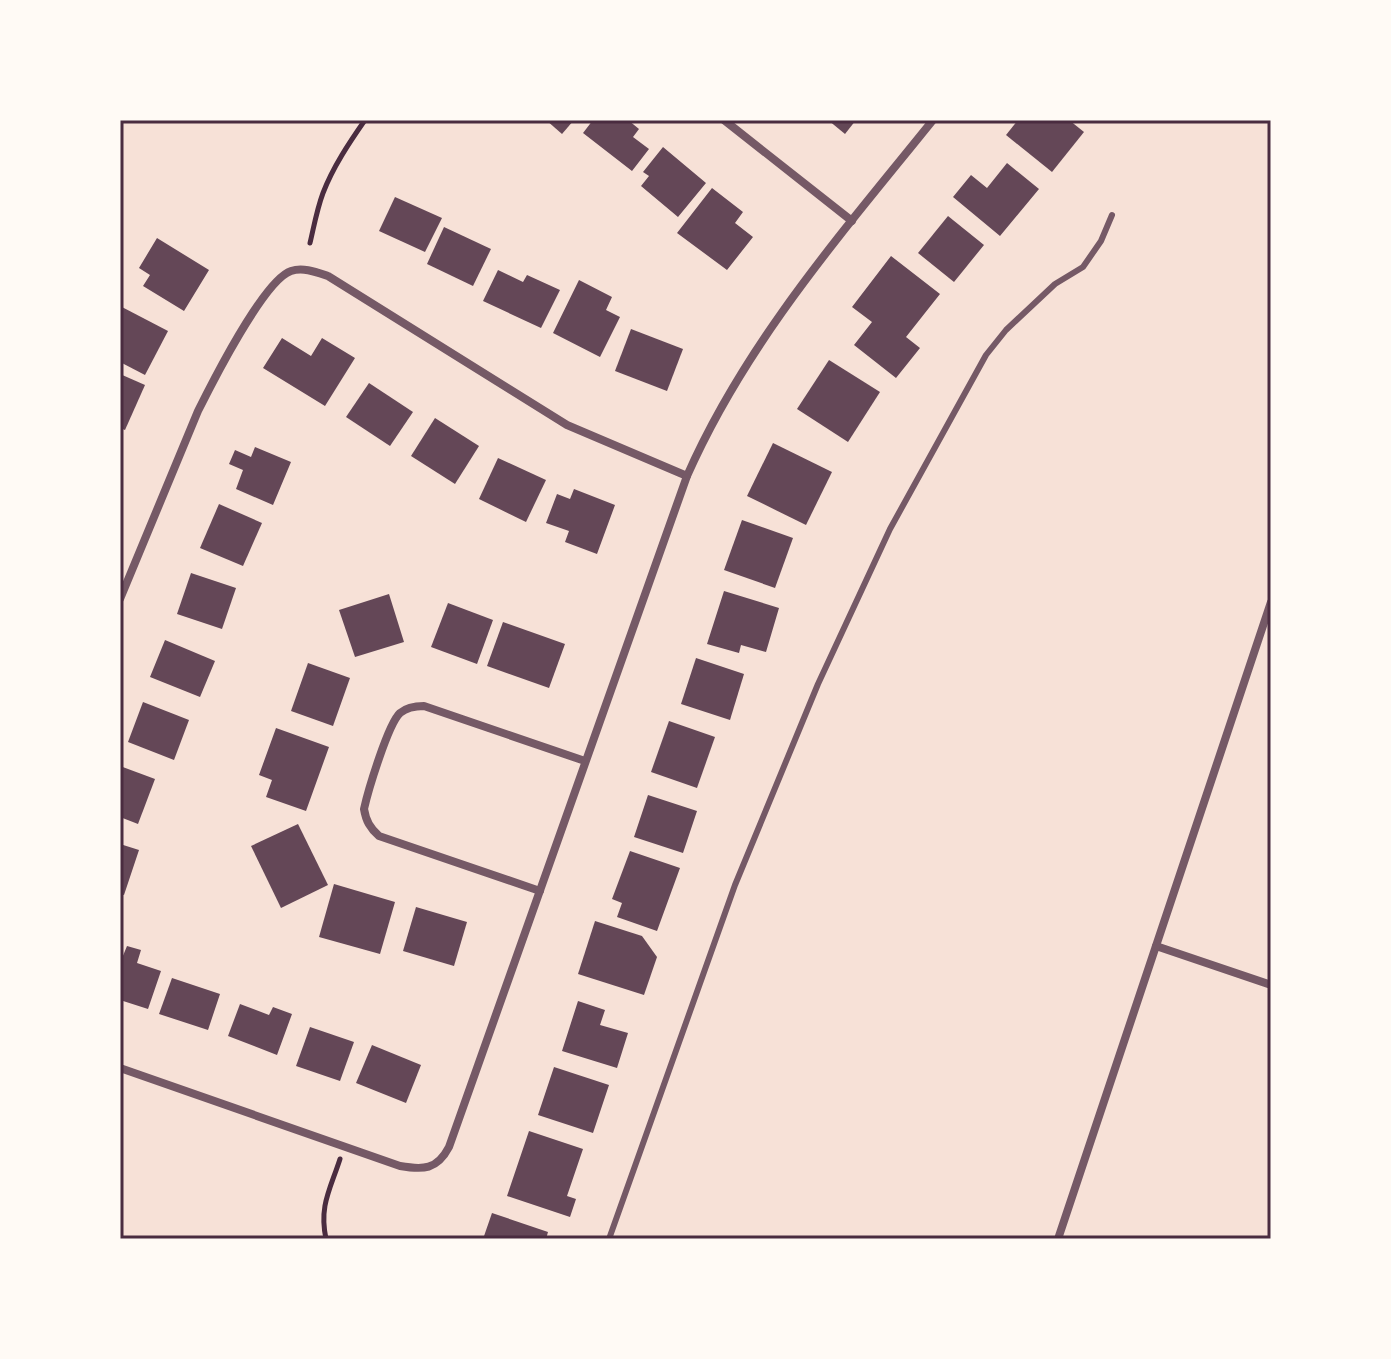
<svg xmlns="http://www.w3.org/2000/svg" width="1391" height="1359" viewBox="0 0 1391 1359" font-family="Bitter,serif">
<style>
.building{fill:#644757}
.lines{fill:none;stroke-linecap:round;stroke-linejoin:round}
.path{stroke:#4a2c40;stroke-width:5}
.service{stroke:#755966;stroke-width:6}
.minor{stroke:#755966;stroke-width:8}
.neatline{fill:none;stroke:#4a2c40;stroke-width:3}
</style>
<rect width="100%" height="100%" fill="#f7e1d7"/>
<g class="building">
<polygon points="546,120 574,120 562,134"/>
<polygon points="593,120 628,120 639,129 633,137 649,149 632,171 583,133"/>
<polygon points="828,120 856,120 845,134"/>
<polygon points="1018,120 1069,120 1084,132 1052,172 1006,135"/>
<polygon points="663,147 706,183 678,217 641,186 649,176 643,172"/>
<polygon points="1007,163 1039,189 1000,236 953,197 971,175 987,188"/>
<polygon points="712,188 743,212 735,223 753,237 727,270 677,233"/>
<polygon points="395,197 442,218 425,252 379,231"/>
<polygon points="948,216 984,245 954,282 918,253"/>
<polygon points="444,227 491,249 473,286 427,264"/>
<polygon points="157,238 209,270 184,311 143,286 150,275 139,268"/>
<polygon points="891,256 940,294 906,337 920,348 896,378 854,345 872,322 852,307"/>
<polygon points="498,270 523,282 527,275 560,290 541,328 483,301"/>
<polygon points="579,280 612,297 606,310 620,317 600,357 553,333"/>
<polygon points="120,306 168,331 145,375 120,362"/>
<polygon points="631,329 683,349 667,391 615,371"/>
<polygon points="282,338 311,356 322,338 355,358 325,406 263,368"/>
<polygon points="829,360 880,392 848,442 797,409"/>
<polygon points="120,374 145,385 125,430 120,428"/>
<polygon points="369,383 413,412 390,446 346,417"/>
<polygon points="435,418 479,446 455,484 411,456"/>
<polygon points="773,443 832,472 806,525 747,496"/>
<polygon points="255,447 291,462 273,505 236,489 243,470 229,464 235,450 251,457"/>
<polygon points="498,458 546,480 526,522 479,499"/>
<polygon points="574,489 615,505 597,554 565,542 569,531 546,523 557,494 570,499"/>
<polygon points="219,504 262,523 243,566 200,548"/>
<polygon points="742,520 793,538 775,588 724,570"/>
<polygon points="191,573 236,588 222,629 177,614"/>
<polygon points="724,591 779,608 766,652 741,645 739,653 707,644"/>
<polygon points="389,594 404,642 355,657 339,610"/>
<polygon points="448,603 493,620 477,664 431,647"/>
<polygon points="503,622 565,644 549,688 487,666"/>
<polygon points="165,640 215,661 200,697 150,677"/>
<polygon points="696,658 744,674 730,720 681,704"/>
<polygon points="308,663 350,678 333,726 291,711"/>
<polygon points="143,702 189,720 174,760 128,742"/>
<polygon points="669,721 715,737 697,788 651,772"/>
<polygon points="276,728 329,747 306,811 266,797 272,780 259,775"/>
<polygon points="120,766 155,779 138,824 120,817"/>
<polygon points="648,795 697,811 683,853 634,837"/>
<polygon points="298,824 328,885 281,908 251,846"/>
<polygon points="120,844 139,850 124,895 120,894"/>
<polygon points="630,851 680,868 657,931 617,917 622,903 612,899"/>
<polygon points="334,884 395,902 380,954 319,937"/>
<polygon points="416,907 467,922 454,966 403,951"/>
<polygon points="595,921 642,936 657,957 644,995 578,974"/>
<polygon points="127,946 141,950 137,963 161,971 148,1009 120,1000 120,963"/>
<polygon points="172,978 220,994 208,1030 159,1014"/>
<polygon points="578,1001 605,1010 600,1025 628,1033 617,1068 562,1051"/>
<polygon points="240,1004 269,1015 273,1007 292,1014 277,1055 228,1036"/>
<polygon points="310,1027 354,1042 340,1081 296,1066"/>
<polygon points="372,1045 421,1065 406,1103 356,1083"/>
<polygon points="554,1067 609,1085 593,1133 538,1115"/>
<polygon points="529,1131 583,1149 567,1196 576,1199 570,1217 507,1196"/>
<polygon points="492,1213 548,1232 546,1239 483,1239"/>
</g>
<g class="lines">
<g class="path">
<path d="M 310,243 C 314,226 317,209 323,193 C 333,167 349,143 365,120"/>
<path d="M 326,1239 C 319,1206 330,1190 340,1159"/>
</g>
<polyline class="service" points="609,1239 735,885 818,684 890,529 986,355 1006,330 1055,284 1083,267 1101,241 1112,215"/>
<g class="minor">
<polyline points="724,120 852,221"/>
<path d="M 120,599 L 198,411 C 212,383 264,280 291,271 C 303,267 316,272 328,276 L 567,425 L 687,476"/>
<path d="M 540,891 L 379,836 C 370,828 366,821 364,809 C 368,791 388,724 400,713 C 407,707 416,706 424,706 L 585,761"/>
<polyline points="1156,946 1271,985"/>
<path d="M 120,1068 L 400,1166 C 423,1170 437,1170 449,1147 L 687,476 C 746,342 842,233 933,120"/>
<polyline points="1058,1239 1271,602"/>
</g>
</g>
<rect width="1391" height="1359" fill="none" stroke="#fffaf5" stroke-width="244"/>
<rect x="122" y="122" width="1147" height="1115" class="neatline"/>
</svg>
